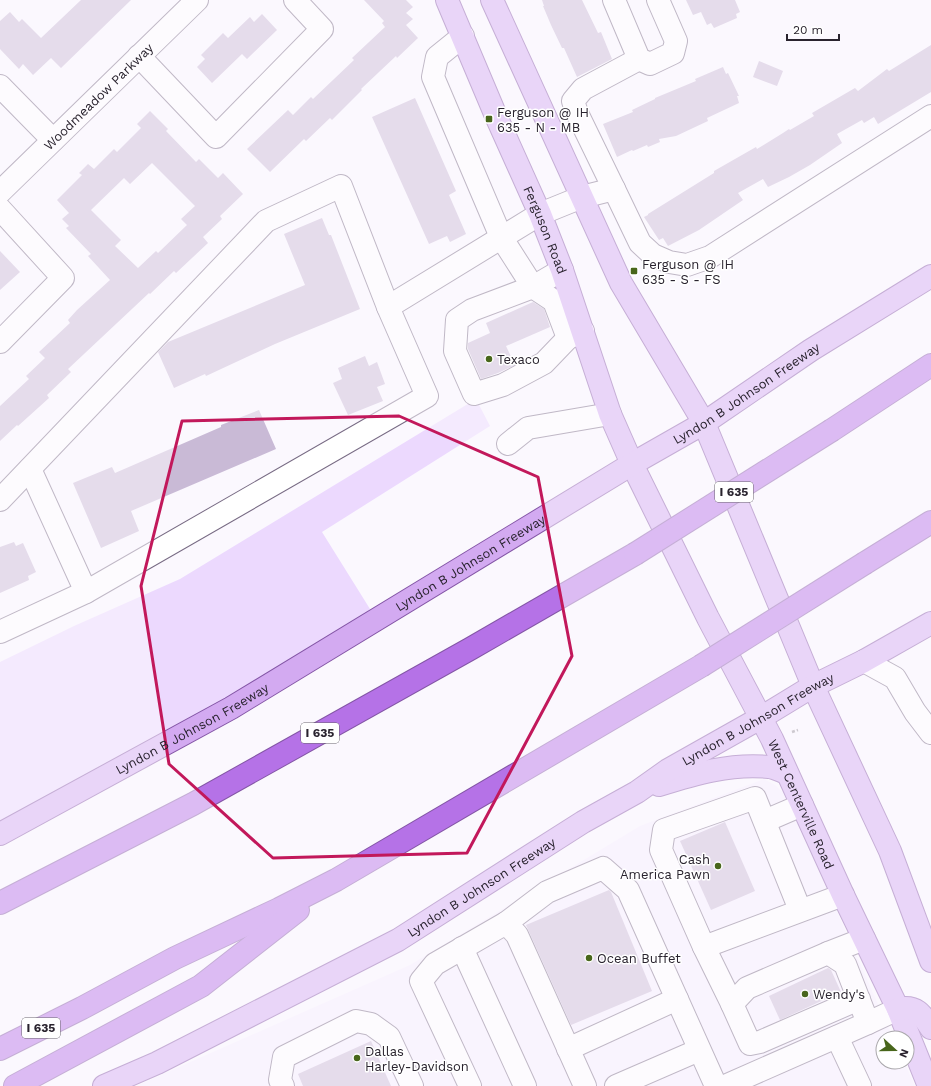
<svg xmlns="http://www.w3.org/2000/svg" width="931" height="1086" viewBox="0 0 931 1086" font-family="'Work Sans',sans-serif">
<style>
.built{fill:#f7effe}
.green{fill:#ecd9fe}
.building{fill:#c9bad6;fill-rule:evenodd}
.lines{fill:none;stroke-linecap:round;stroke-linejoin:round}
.minor-casing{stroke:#786b84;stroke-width:24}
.major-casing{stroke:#8456a6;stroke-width:24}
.highway-casing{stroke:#8456a6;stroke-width:24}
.path{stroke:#959199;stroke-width:2.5;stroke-dasharray:3 2;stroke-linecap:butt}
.minor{stroke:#fff;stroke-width:22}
.major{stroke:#d3aaf1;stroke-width:22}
.highway{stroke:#b572e7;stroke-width:22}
.highway-bridge-casing{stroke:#8456a6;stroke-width:24;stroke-linecap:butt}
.highway-bridge{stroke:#b572e7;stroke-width:22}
.marked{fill:none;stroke:#c2185b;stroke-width:3;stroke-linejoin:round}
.poi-dot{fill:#48661b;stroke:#fff;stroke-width:1.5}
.labels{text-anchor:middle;stroke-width:3;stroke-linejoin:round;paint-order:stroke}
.shield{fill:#fff;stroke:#69656d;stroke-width:1}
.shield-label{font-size:12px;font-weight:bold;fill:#29232e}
.street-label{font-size:13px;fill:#29232e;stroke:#fff}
.poi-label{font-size:13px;fill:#29232e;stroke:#fff;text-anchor:start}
</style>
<rect width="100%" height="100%" fill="#fbf8fe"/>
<polygon class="built" points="764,779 775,785 785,794 893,1038 883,1038 883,1062 904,1062 915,1086 136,1086 410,965 640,826"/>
<polygon class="green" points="476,399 490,426 322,532 370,609 339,642 0,838 0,662 74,626 180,579"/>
<g class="building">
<polygon points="81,0 131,0 61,68 51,58 33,75 23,64 19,69 0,49 0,21 10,12 19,22 22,19 41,38"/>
<polygon points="364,0 406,0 413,7 406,13 413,19 406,25 418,38 397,58 396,56 361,89 362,90 332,120 330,118 306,141 304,139 270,172 247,149 288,110 293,115 311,97 313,99 354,60 352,58 385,27 382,23 384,21"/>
<polygon points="542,0 582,0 598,33 601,32 612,59 577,77 564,48 562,48 551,25 543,6 544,6"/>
<polygon points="686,0 735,0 740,12 736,14 737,18 714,28 711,23 707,25 701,12 693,15"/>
<polygon points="262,14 277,30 247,59 242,54 212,83 197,67 205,59 201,55 223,33 228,38 250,17 254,22"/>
<polygon points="931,45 931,92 878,124 874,117 864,123 862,120 837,134 842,143 810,165 789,177 768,187 763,179 738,193 743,200 699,230 668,246 663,238 659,240 644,217 648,215 648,214 714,173 714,171 756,147 757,149 783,133 789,129 790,130 814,116 812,113 855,88 858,91 887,69 889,71"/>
<polygon points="759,61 783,71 777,86 753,77"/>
<polygon points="723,67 726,74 728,73 739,96 737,96 739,103 707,118 708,121 676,136 659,139 660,142 648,147 647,145 633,151 632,150 617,157 603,124 633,112 632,110 655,99 655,98 696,81 695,79"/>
<polygon points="415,98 456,191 449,195 466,234 450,242 447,236 429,244 372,117"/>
<path d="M 150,111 L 168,129 L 166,131 L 196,162 L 199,159 L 218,178 L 223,173 L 243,194 L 220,216 L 222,219 L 203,237 L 208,243 L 176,273 L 174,271 L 150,294 L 149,293 L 68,369 L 71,372 L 47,395 L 49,398 L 18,426 L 17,425 L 0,441 L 0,406 L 29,379 L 26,376 L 45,358 L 39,352 L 70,323 L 68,320 L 77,310 L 110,280 L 88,256 L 91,254 L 66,228 L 69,226 L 62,219 L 69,213 L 57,200 L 82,175 L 79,173 L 88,164 L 94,169 L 114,149 L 117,152 L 141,128 L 137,124 ZM 152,163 L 195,206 L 181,219 L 187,225 L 158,253 L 156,251 L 138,268 L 115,246 L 121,240 L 91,210 L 124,178 L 130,184 Z"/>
<polygon points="322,218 329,235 331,235 360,309 275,344 206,376 205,374 174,388 158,352 168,342 305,285 284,234"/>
<polygon points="0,251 20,272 0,290"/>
<polygon points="533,302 544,309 550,327 506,346 515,365 498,373 481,379 468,349 468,343 490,333 486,323"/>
<polygon points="365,356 369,366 377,362 385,384 377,387 383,401 348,415 333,383 342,379 338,368"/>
<polygon points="259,410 276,449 131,511 139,531 101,548 73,483 112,467 115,473 221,427 221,425"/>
<polygon points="14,542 16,546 23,543 36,572 28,576 29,580 0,593 0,547"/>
<polygon points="725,822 755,891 711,910 680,841"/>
<polygon points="609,890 611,892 652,991 571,1025 526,925"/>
<polygon points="828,968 831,970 841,992 780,1020 769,996"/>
<polygon points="371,1041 391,1086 303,1086 298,1074"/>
</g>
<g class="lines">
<g class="minor-casing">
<g id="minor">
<polyline points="614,0 639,59 650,64 673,53 676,41 658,0"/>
<polyline points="463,36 437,57 433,77 501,237 533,287 554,301 568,338 583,331"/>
<polyline points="139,56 216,137 322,29 295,0"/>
<polyline points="639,59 583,89 573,101 577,113 614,189 640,243 653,255 669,262 687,265 710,257 931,116"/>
<polyline points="0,86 53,140"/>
<path id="s1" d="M 0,192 L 197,0"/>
<polyline points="0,209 63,278 0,342"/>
<polyline points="562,270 533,287 472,310 457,320 455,351 474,394 503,385 544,363 568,338"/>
<polyline points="388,307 540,214 582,197 614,189"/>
<polyline points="508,444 528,428 610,414"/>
<polyline points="30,469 86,592"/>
<polyline points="0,500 266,221 341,186 388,307 427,396 86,592 0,632"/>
<polyline points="864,661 895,678 915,712 931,733"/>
<polyline points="765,821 802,805"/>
<polyline points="800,910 755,798 664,830 661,850 704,947 843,895"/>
<polyline points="506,923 547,892 603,868 628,890 716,1086"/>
<polyline points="704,947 732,1004"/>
<polyline points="462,948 525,1086"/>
<polyline points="828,953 864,939"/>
<polyline points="859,999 760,1042 750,1044 732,1004 747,988 828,953 845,964 868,1023"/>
<polyline points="837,1037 860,1086"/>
<polyline points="568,1049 677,999"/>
<polyline points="283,1086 280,1080 284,1057 356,1021 371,1024 389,1037 412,1086"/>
<polyline points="470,1086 421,981 435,964 506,923 517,935 585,1086"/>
<polyline points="616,1086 699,1050"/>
<polyline points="725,1086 868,1023 898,1009"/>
</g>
</g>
<g class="major-casing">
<g id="major">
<path id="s2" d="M 447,0 L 496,116 L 540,214 L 562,270 L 610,414 L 632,464 L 708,618 L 772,739 L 843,895 L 898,1009 L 929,1086"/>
<polyline points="492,0 621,283 704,423 813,686 890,851 931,961"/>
<path d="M 659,785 C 694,774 731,763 769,767 C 775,768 781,771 787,773"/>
<path id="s3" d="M 0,834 L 231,708 L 632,464 L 704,423 L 811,350 L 931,276"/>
<path d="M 898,1009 C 916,1005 922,1014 931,1028"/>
<path id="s4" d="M 104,1086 L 157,1063 L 398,940 L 583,822 L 637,792 L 668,770 L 762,717 L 813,686 L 864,661 L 931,623"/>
</g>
</g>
<g class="highway-casing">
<g id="highway">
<polyline points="832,430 931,365"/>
<polyline points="865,563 931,522"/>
<polyline points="0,903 193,804 470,649 635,554"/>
<polyline points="0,1049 82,1008 175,958 279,909 336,880 701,666"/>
<polyline points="15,1086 201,986 298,910"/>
</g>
</g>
<polyline class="path" points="792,732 798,730"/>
<use href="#minor" class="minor"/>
<use href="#major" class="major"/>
<use href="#highway" class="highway"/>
<g class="highway-bridge-casing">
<g id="highway-bridge">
<polyline points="635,554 832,430"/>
<polyline points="701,666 865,563"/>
</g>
</g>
<use href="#highway-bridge" class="highway-bridge"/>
</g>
<path d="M0 0H931V1086H0ZM 399,416 L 538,477 L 572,656 L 467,853 L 273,858 L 169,764 L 141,586 L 182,421 Z" fill="#fbf8fe" fill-opacity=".55" fill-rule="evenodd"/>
<path class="marked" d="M 399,416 L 538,477 L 572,656 L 467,853 L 273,858 L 169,764 L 141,586 L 182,421 Z"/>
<g class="poi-dot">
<rect x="485" y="115" width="8" height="8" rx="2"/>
<rect x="630" y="267" width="8" height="8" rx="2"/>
<circle cx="489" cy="359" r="4"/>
<circle cx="718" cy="866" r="4"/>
<circle cx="589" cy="958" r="4"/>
<circle cx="805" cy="994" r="4"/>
<circle cx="357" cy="1058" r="4"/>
</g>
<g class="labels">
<g class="shield">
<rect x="715" y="482" width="38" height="20" rx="3"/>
<rect x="301" y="723" width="38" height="20" rx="3"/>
<rect x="22" y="1018" width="38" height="20" rx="3"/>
</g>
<g class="shield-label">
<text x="734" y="496">I 635</text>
<text x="320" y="737">I 635</text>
<text x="41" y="1032">I 635</text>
</g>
<g class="street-label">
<text dy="5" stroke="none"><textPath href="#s1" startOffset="137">Woodmeadow Parkway</textPath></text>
<text dy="5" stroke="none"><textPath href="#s2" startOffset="250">Ferguson Road</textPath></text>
<text dy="5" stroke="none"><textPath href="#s3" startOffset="867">Lyndon B Johnson Freeway</textPath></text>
<text dy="5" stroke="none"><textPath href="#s3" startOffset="543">Lyndon B Johnson Freeway</textPath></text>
<text dy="5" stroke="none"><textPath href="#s4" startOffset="751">Lyndon B Johnson Freeway</textPath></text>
<text dy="5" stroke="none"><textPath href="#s3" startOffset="219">Lyndon B Johnson Freeway</textPath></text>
<text dy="5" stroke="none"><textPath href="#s2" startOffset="880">West Centerville Road</textPath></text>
<text dy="5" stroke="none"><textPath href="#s4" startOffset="427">Lyndon B Johnson Freeway</textPath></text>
</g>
<g class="poi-label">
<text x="497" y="117">Ferguson @ IH<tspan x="497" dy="15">635 - N - MB</tspan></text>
<text x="642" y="269">Ferguson @ IH<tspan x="642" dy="15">635 - S - FS</tspan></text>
<text x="497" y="364">Texaco</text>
<text x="710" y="864" text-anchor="end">Cash<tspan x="710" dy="15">America Pawn</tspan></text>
<text x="597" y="963">Ocean Buffet</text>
<text x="813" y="999">Wendy's</text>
<text x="365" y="1056">Dallas<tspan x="365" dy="15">Harley-Davidson</tspan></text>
</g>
</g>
<g transform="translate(895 1050) rotate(111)"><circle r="19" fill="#ffffff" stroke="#a9a7ab"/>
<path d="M0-3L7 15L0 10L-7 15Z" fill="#48661b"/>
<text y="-6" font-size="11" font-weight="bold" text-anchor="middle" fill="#29232e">N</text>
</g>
<path d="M787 34v6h52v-6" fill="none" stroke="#29232e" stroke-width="2"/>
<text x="793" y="34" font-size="12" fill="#29232e" stroke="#ffffff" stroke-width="3" paint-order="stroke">20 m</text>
</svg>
